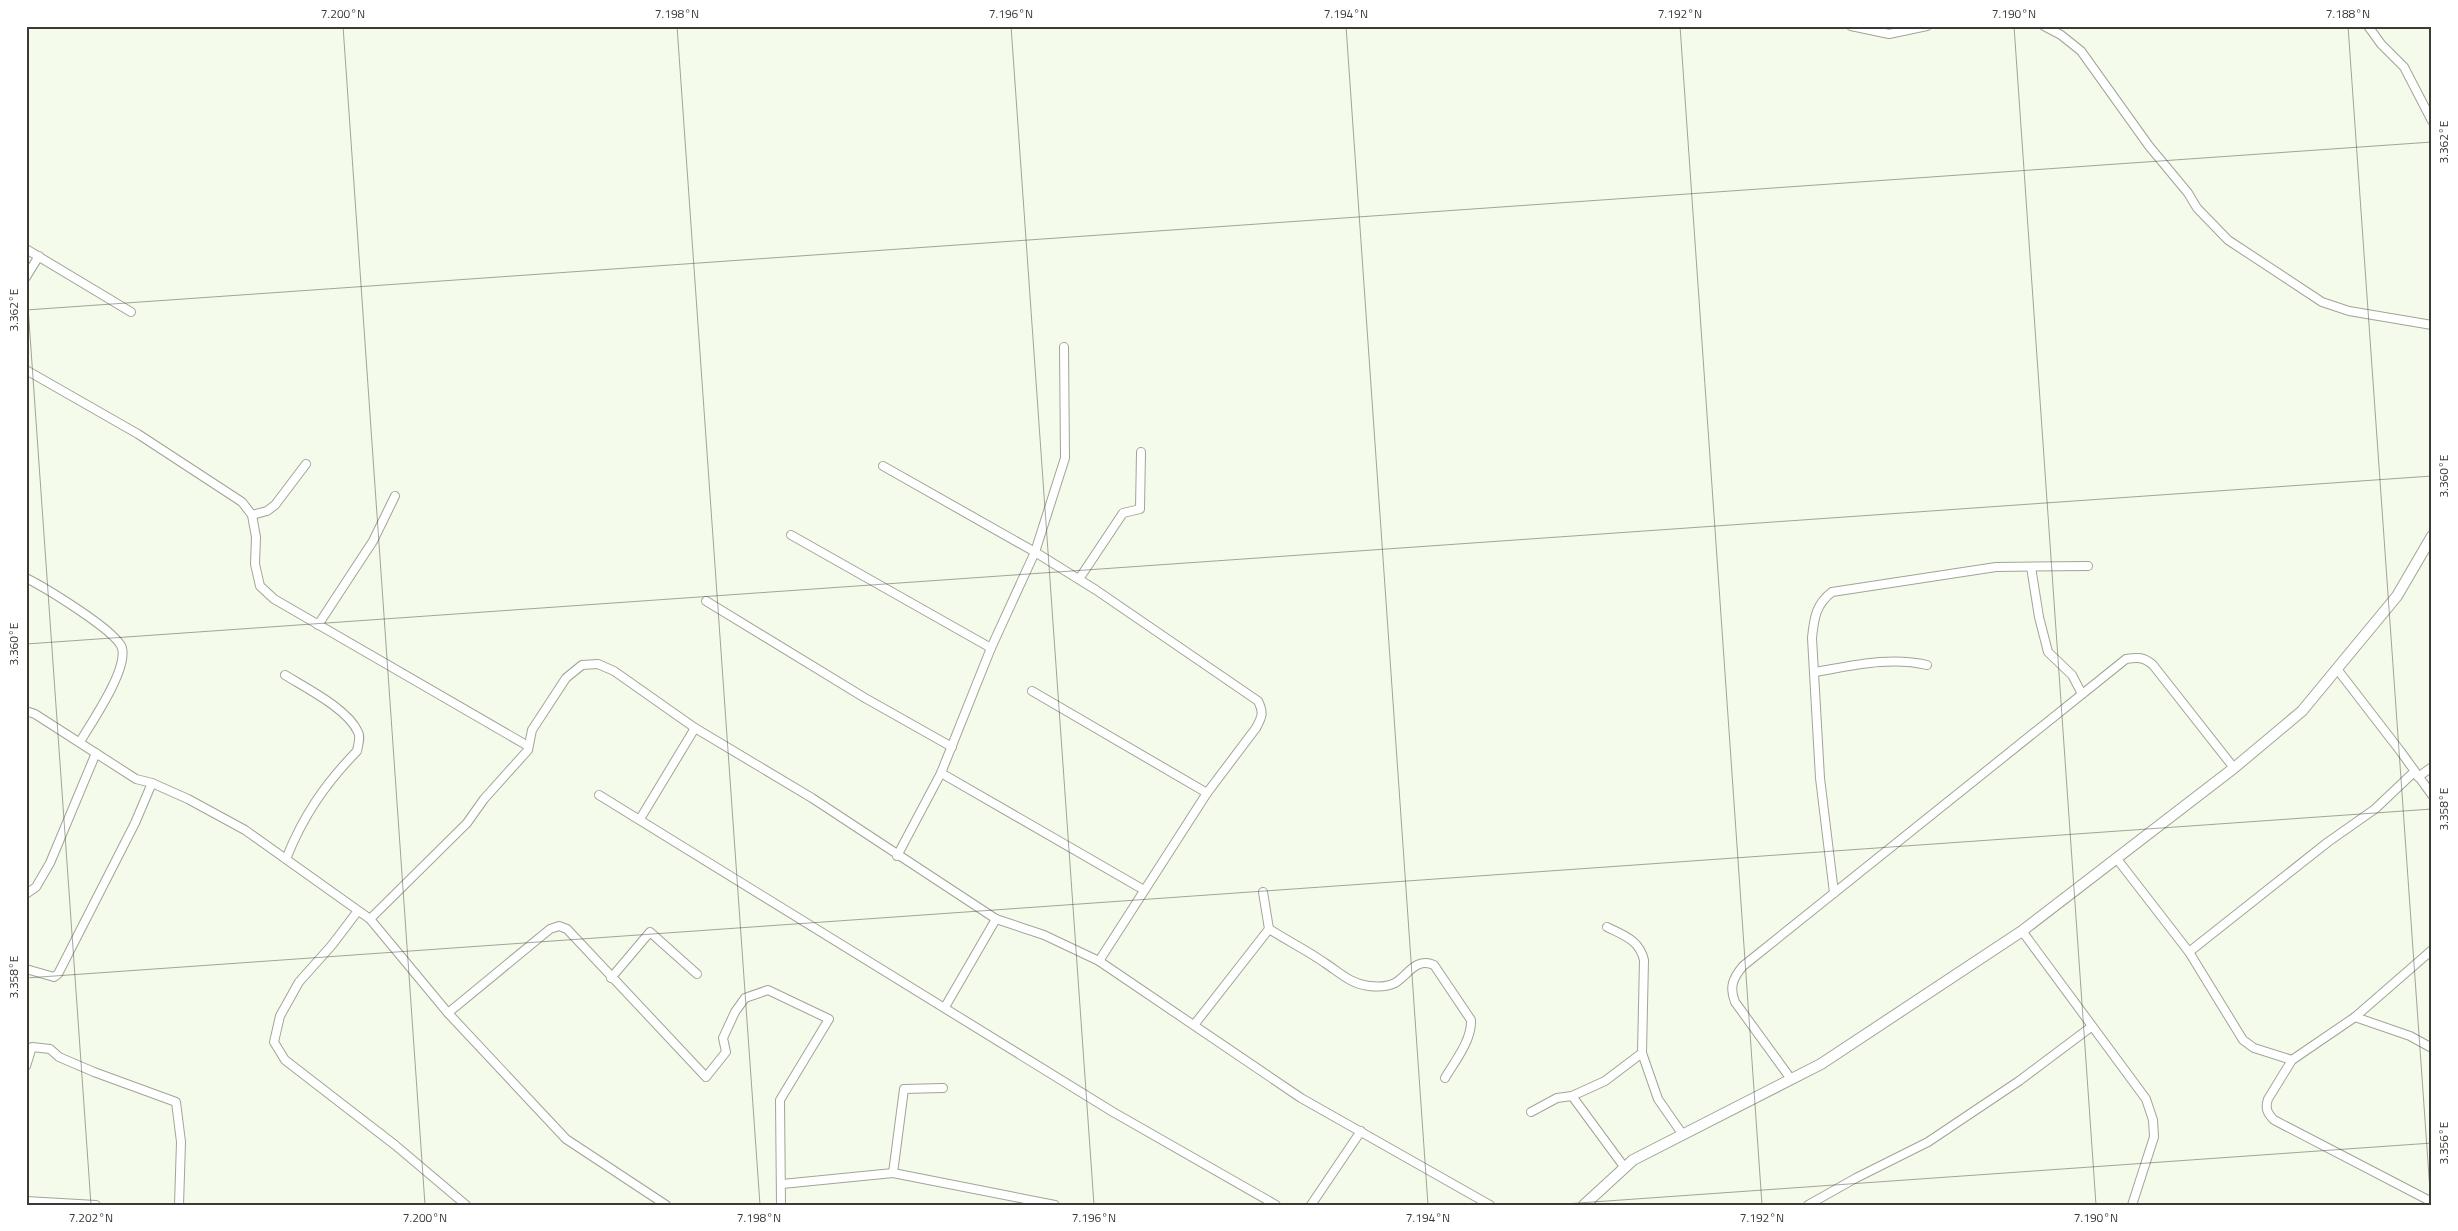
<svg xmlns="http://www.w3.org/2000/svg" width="2458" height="1231" viewBox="0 0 2458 1231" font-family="'Titillium Web',sans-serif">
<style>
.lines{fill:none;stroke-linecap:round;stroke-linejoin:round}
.minor-casing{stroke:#a0a596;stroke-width:10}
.tertiary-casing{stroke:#a0a596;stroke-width:12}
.minor{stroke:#fff;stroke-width:8}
.tertiary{stroke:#fff;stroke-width:10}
.ticks{fill:none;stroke:#393b34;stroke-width:1;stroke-opacity:0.45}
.neatline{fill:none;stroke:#393b34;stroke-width:2}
.ticks-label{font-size:12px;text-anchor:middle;fill:#393b34}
</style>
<rect width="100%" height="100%" fill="#f5fbeb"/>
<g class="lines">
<g class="minor-casing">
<g id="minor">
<polyline points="1851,26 1889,34 1927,26"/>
<polyline points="2044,26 2061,35 2081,51 2149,146 2188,193 2197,208 2228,240 2322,302 2349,311 2432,325"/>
<polyline points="2368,26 2381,44 2404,67 2432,121"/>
<polyline points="26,249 131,312"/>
<polyline points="26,277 39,256"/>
<polyline points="26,370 138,434 242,502 252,515 256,537 255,564 260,586 274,599 528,746"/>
<path d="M 883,466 L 1035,552 L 1096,590 L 1258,701 C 1264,713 1262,717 1256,728 L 1207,793 L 1099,961"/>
<polyline points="252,515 267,511 275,505 306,464"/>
<polyline points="791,535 991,648"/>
<polyline points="2031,567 2039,617 2048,652 2072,675 2082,694"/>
<path d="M 26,578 C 44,587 117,631 122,648 C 128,670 91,723 80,742"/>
<polyline points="1079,579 1123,513 1140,509 1141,452"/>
<polyline points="706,601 865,698 952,747"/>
<polyline points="318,625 373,541 395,496"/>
<polyline points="2337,669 2401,752 2432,795"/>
<path d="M 1815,672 C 1851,666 1890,656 1927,665"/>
<path d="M 285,675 C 306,688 348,709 358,732 C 361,737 358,745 357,751 C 325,784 303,816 286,859"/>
<polyline points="1032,691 1207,793"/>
<polyline points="26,711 35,714 136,779 152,783 188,799 245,830 370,919 448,1013 566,1139 666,1205"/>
<polyline points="941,773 1144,890"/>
<polyline points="2418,777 2432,767"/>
<polyline points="599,795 1113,1112 1276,1205"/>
<polyline points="640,819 695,728"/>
<polyline points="897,856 941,773 991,648 1035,552 1065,458 1064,347"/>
<polyline points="2117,859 2189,952 2243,1040 2254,1048 2292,1060"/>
<path d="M 1834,893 L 1820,778 L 1812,638 C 1814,618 1816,604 1832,592 L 1996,567 L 2088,566"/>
<polyline points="26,894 36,887 50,863 96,753"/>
<polyline points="357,912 332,945 299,982 280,1016 274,1042 285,1060 395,1145 466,1205"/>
<polyline points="370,919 467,823 484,799 528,750 532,730 566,678 582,665 598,664 614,671 695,728 812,798 996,919 1044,935 1099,961 1301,1098 1490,1205"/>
<path d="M 1607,927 C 1625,936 1639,940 1644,960 L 1642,1053 L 1658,1099 L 1683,1135"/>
<path d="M 1269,929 C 1288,941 1308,951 1325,963 C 1340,973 1351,984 1369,986 C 1378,987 1387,987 1395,983 C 1408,975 1416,957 1434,965 L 1471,1020 C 1472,1040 1455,1061 1445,1078"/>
<polyline points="2022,931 2146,1099 2153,1120 2154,1137 2132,1205"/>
<path d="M 2432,950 L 2355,1017 L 2292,1060 L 2268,1099 C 2265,1108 2267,1113 2274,1120 L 2432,1202"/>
<polyline points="2189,952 2328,842 2375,809 2414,772"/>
<polyline points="26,969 54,977 58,974 135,823 152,783"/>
<polyline points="611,978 650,932 697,974"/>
<polyline points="945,1007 996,919"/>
<polyline points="448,1013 550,929 559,926 567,929 706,1077 726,1052 723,1038 735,1012 745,998 768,990 829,1019 780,1100 781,1205"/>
<polyline points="2355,1017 2410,1036 2432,1048"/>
<polyline points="1194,1025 1269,929 1263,892"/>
<polyline points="26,1066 32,1047 50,1049 59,1057 94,1072 176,1102 181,1142 179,1205"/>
<path d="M 1791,1079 L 1735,1002 C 1729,987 1733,978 1743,966 L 2126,659 C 2138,657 2144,657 2153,665 L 2234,768"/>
<polyline points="1572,1096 1625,1168"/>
<polyline points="1531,1112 1557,1098 1572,1096 1605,1081 1642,1053"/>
<polyline points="893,1173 904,1089 943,1088"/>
<polyline points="782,1184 893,1173 1055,1205"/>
<polyline points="26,1201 96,1205"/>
<polyline points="1311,1205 1361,1131"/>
<polyline points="1808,1205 1856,1178 1928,1142 2019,1081 2091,1027"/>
</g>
</g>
<g class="tertiary-casing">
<polyline id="tertiary" points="1584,1205 1633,1160 1821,1064 2022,931 2234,768 2302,711 2397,596 2432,536"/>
</g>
<use href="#minor" class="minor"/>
<use href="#tertiary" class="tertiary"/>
</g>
<path class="ticks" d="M 343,26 L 425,1205M 677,26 L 760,1205M 1011,26 L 1094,1205M 1346,26 L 1428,1205M 1680,26 L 1762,1205M 2014,26 L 2096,1205M 2348,26 L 2431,1205M 26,278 L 91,1205M 26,310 L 2432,142M 26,644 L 2432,476M 26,978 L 2432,809M 1550,1205 L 2432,1143"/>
<rect width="2458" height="1231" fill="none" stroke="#ffffff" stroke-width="55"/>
<rect x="28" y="28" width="2402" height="1176" class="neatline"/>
<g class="ticks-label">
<text x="343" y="18">7.200°N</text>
<text x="677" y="18">7.198°N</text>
<text x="1011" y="18">7.196°N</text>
<text x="1346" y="18">7.194°N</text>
<text x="1680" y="18">7.192°N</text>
<text x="2014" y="18">7.190°N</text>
<text x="2348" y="18">7.188°N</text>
<text transform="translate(2444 142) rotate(-90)" y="4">3.362°E</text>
<text transform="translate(14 310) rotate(-90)" y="4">3.362°E</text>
<text transform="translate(2444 476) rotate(-90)" y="4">3.360°E</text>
<text transform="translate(14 644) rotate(-90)" y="4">3.360°E</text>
<text transform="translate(2444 809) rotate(-90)" y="4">3.358°E</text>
<text transform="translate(14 977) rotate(-90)" y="4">3.358°E</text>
<text transform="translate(2444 1143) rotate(-90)" y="4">3.356°E</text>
<text x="91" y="1222">7.202°N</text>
<text x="425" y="1222">7.200°N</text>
<text x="759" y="1222">7.198°N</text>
<text x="1094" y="1222">7.196°N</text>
<text x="1428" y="1222">7.194°N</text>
<text x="1762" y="1222">7.192°N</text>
<text x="2096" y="1222">7.190°N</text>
</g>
</svg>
